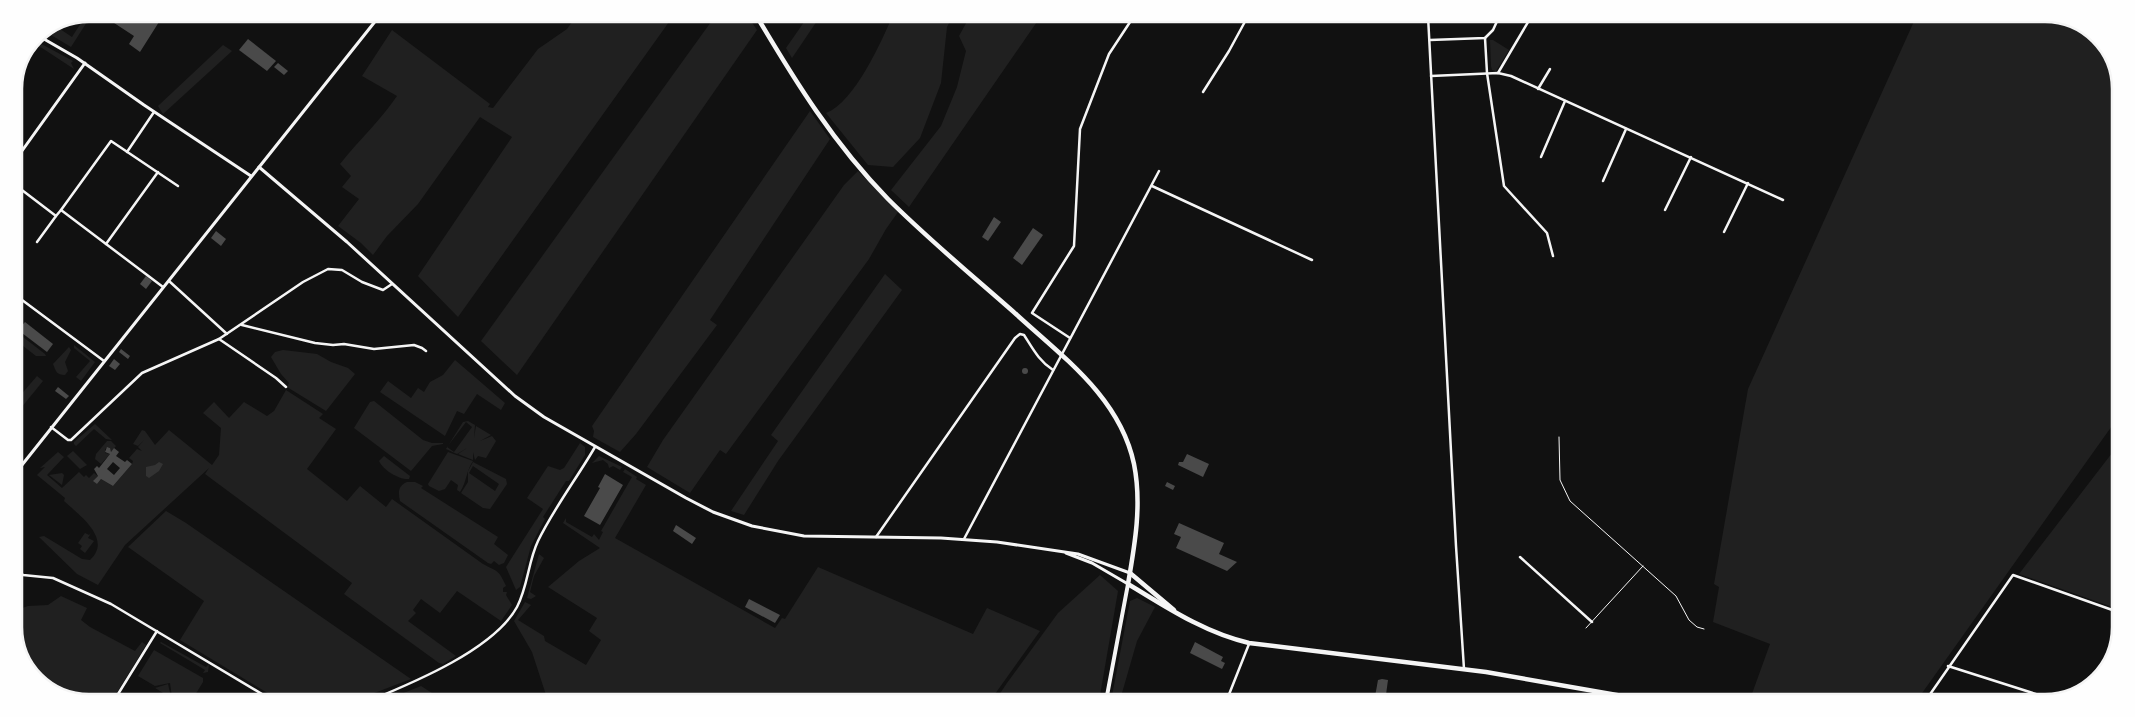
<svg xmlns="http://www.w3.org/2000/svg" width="2135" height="717" viewBox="0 0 2135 717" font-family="'Fira Sans Condensed',sans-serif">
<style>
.green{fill:#202020;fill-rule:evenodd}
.water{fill:#333}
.building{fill:#4a4a4a;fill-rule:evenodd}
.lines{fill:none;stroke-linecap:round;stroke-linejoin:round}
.service{stroke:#f5f5f5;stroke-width:1}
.minor{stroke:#f5f5f5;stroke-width:2.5}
.tertiary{stroke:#f5f5f5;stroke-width:3}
.secondary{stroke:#f5f5f5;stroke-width:4}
.primary{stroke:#f5f5f5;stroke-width:4.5}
.rim{fill:none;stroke:#f5f5f5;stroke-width:2.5}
</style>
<rect width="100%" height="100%" fill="#111"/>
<g class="green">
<polygon points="92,14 71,47 51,35 49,31 57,27 72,37 86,15"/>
<path d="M 577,15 L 674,15 L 458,317 L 418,276 L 512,137 L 480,117 L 418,204 L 387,236 L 373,255 L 361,243 L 338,226 L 359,199 L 342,187 L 351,176 L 340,164 C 358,141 381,120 397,96 L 362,76 L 392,30 L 490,104 L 488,107 L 493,108 L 538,49 L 567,29 Z"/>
<polygon points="716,15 747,15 757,30 517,375 481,341"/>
<polygon points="809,15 821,15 792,58 786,48"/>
<path d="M 893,15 L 953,15 L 947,27 L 941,83 L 920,138 L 893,167 L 868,165 L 826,113 C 855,102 881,42 893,15 Z"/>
<polygon points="970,16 1041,16 909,207 891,190 941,126 957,87 966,51 959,36"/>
<polygon points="1916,17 2069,18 2105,43 2121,84 2119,416 1915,703 1752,703 1749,702 1770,644 1713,622 1719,587 1714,584 1748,389"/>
<polygon points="34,40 73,61 71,63 74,69 42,48 32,45"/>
<polygon points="1490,40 1493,40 1509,50 1496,71 1492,70 1491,66"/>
<polygon points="223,45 232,51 163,114 158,106"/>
<polygon points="810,111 830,139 710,320 717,325 636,434 620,452 593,437 594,431 592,426"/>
<polygon points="858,171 898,212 886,229 869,259 726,454 720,450 690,493 647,467 663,440 844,185"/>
<polygon points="885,274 902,290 778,461 744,515 731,511 778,441 771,435"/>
<polygon points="14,330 45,354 46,356 36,356 18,342 14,343"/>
<polygon points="74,345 95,362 81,381 76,377 90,361 74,348"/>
<path d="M 69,347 L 71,350 L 65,362 L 68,371 L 65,375 C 56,375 56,371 53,364 Z"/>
<polygon points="283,350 317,354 331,362 348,368 355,374 326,411 287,387 289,383 281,374 271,357 275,352"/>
<polygon points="455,360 505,403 501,410 477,394 464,414 457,411 445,436 380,392 388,381 411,398 418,388 424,392 430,382 443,375"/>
<polygon points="37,376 43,381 21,408 18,402 18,398"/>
<path d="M 286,390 L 323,414 L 319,418 L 336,429 L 307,469 L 347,501 L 360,486 L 386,507 L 392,499 L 483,564 C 497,572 498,568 506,586 L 503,588 L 503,592 L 507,592 L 506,595 L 512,605 L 501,621 L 457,591 L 440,613 L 421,599 L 413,610 L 416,613 L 408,621 L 456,656 L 443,664 L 439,663 L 344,594 L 352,583 L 205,474 L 209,468 L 125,545 L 98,585 L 77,574 L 39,537 L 44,536 L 82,559 L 90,560 C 113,539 79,515 64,501 L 65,498 L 37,475 L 45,467 L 40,468 L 58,452 L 64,457 L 47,475 L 62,488 L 79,472 L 84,477 L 86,475 L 89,478 L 94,473 L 98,476 L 94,481 L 97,484 L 101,479 L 113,486 L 132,464 L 133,461 L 129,458 L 137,449 L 142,451 L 138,447 L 144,440 L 138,446 L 133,444 L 142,430 L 145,431 L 155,445 L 169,430 L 212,465 L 219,455 L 221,428 L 203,413 L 214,402 L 229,418 L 244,402 L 267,416 L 274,411 Z"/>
<polygon points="374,401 423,440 432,443 443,443 443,444 432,446 411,471 354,428 370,402"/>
<path d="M 468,421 L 475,425 L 474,438 L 476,426 L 491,435 L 480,441 L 492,436 L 496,441 L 486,458 L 478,456 L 475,460 L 473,452 L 473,460 L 458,454 L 467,448 L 457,454 L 446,449 L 463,422 ZM 466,422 L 472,427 L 454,452 L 447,447 Z"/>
<polygon points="95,424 112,440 106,439 94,429 76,446 74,444 74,442"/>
<polygon points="107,441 111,441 116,446 111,452 109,447 105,449 105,453 110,454 101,464 95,459 96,454"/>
<polygon points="580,443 585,447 585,455 569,481 566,481 543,517 545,519 531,546 520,587 516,590 506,567 543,509 527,498 548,466 560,470 564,468"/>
<polygon points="2119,444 2118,609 2019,574"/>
<polygon points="73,451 87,465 80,469 67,456"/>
<path d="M 448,452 L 473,461 C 466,471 467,481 460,492 L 457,490 L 458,485 L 451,480 L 445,489 L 439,491 L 429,486 L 428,484 Z"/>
<path d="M 384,456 L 410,476 L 409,479 C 399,480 383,470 379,461 Z"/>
<polygon points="599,456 622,467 620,470 613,466 609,468 608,464 603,460 592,463"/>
<path d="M 473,462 L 506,479 L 507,484 L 490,509 L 483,508 L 461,493 L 468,482 L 468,471 ZM 473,466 L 499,484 L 495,491 L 469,473 Z"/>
<polygon points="625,469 637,477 636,479 646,485 615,538 775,628 782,618 785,619 818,567 973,634 987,608 1040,631 990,701 552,700 547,698 532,652 514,621 525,602 531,605 518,620 544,636 545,641 586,665 601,640 589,631 597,618 548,587 579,561 600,548 563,523 566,518 566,522 592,537 594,534 599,540 603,532 601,531 632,477 623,472"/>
<polygon points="62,473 64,475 62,485 49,475"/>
<path d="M 407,482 L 415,482 L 423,486 L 421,488 L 498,537 L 494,544 L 508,555 L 504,563 L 499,565 L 494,561 L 491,564 L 488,563 L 400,501 C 398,492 398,486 407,482 Z"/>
<polygon points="166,511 186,523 411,679 356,700 279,700 180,640 204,601 128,547"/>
<polygon points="85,533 89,535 91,533 88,538 94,541 85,553 80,549 82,546 78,543"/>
<polygon points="539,554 544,558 534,576 530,592 536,596 531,599 527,598"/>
<polygon points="1100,575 1118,591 1099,701 995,701 1007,683 1058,613"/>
<polygon points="61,596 87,608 81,620 90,627 135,651 142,642 146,645 113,699 66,699 30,674 14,633 14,611 28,606 48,605"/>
<polygon points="1137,598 1155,607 1137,641 1122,693 1125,694 1123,701 1111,701 1130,601"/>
<polygon points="161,642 206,667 209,664 208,672 203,673 205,670 160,643"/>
<polygon points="154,650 203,678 203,682 192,700 177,700 172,697 170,683 155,686 138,676"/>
<polygon points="138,677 155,688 168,684 171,697 174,700"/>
<polygon points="421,686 443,700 386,700"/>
</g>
<polygon class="water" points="159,462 163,464 159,471 149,478 146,476 146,467 155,465"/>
<g class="building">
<polygon points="111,14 164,14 140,52 129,44 134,36 108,19"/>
<polygon points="248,39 276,61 267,71 239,50"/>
<polygon points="278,63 288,71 284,75 274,67"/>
<polygon points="994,217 1001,222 988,241 982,237"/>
<polygon points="1033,228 1043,235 1022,265 1013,258"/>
<polygon points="216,231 226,239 221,246 211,238"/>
<polygon points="146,276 152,281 146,289 140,284"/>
<polygon points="25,322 53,344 47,352 18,330"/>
<polygon points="121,349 130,356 128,359 119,352"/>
<polygon points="114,359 120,364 115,370 109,366"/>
<circle cx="1025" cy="371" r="3"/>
<polygon points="58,387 69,396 66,399 55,391"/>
<path d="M 107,447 L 110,448 L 111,452 L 114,448 L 119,452 L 116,456 L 125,462 L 127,460 L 132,464 L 113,486 L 101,479 L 97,484 L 93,481 L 98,476 L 94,469 L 97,466 L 99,468 L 110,454 L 105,452 ZM 113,462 L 120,468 L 114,475 L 107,469 Z"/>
<polygon points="1187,454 1209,464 1203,477 1178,465 1179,462 1183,462"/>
<polygon points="605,474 623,485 600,525 584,516 600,488 598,487"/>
<polygon points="1167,482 1175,486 1173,490 1165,486"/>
<polygon points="1179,523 1224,543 1219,554 1237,562 1227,571 1176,548 1181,537 1174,534"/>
<polygon points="676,525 696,538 692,544 673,531"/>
<polygon points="749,599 780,615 775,623 745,607"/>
<polygon points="1195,642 1223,657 1221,661 1225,663 1222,669 1190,653"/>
<polygon points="1382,679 1388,680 1385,702 1374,702 1378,680"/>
</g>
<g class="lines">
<g class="service">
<polyline points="1559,437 1560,480 1570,501 1676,596 1689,620 1697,627 1704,629"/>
<polyline points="1586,628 1643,566"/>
</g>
<g class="minor">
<polyline points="1428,16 1456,546 1464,669"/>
<polyline points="1485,38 1487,73 1504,186 1547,233 1553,256"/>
<polyline points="1430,40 1485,38 1493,30 1499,17"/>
<polyline points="1498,73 1531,17"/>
<polyline points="1431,76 1498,73 1511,76 1783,200"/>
<polyline points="1538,89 1550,69"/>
<polyline points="1203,92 1229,51 1248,16"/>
<polyline points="127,152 154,112"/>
<polyline points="1541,157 1565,101"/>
<polyline points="1603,181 1626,129"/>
<polyline points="14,184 56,216 61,210 163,287"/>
<polyline points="1152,186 1312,260"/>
<polyline points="61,210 111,141 178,186"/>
<polyline points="1665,210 1691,157"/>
<polyline points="1724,232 1748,183"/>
<polyline points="37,242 56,216"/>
<polyline points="106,244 158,172"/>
<polyline points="169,281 227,334"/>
<polyline points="14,294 104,361"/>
<polyline points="242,325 315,343 333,345 344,344 374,349 414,345 422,348 426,351"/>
<polyline points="1070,338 1032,313 1074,246 1080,129 1109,54 1134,16"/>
<polyline points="219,339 276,378 286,387"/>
<polyline points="51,427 68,440 71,440 142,373 219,339 303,282 328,269 342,270 362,282 383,290 392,284"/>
<path d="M 876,537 L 1015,338 L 1020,334 L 1024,335 C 1033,349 1039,361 1053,370"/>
<polyline points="964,539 1159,171"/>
<polyline points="1520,557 1592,622"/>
<polyline points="14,567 23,575 53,578 111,604 272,700"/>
<polyline points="1948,666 2055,700"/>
<polyline points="115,699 157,631"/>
<path d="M 371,700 C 415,682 494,649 517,607 C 528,586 528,562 538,541 C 554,508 577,478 595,447"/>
<polyline points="1226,702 1249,644"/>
<polyline points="1924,703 2013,575 2118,612"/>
</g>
<g class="tertiary">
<polyline points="37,35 77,58 144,105 251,176"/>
<polyline points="14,162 85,63"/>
<polyline points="259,167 347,242 515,396 544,417 686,498 713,512 752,526 804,536 941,538 997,542 1078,554 1130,573"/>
<polyline points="14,475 381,14"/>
<polyline points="1066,553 1092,563 1128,584"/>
</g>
<polyline class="secondary" points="1106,701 1128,584"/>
<g class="primary">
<path d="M 756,15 C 795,81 834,144 888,199 C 929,240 974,277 1017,315 C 1064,358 1120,398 1134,464 C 1142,504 1135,544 1128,584 C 1166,607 1205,633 1249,643 L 1486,672 L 1657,702"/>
<polyline points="1130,573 1174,610"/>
</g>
</g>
<path d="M0 0H2135V717H0ZM89 22H2045A67 67 0 0 1 2112 89V627A67 67 0 0 1 2045 694H89A67 67 0 0 1 22 627V89A67 67 0 0 1 89 22Z" fill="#fefefe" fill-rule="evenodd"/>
<path class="rim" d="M89 22H2045A67 67 0 0 1 2112 89V627A67 67 0 0 1 2045 694H89A67 67 0 0 1 22 627V89A67 67 0 0 1 89 22Z"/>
</svg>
